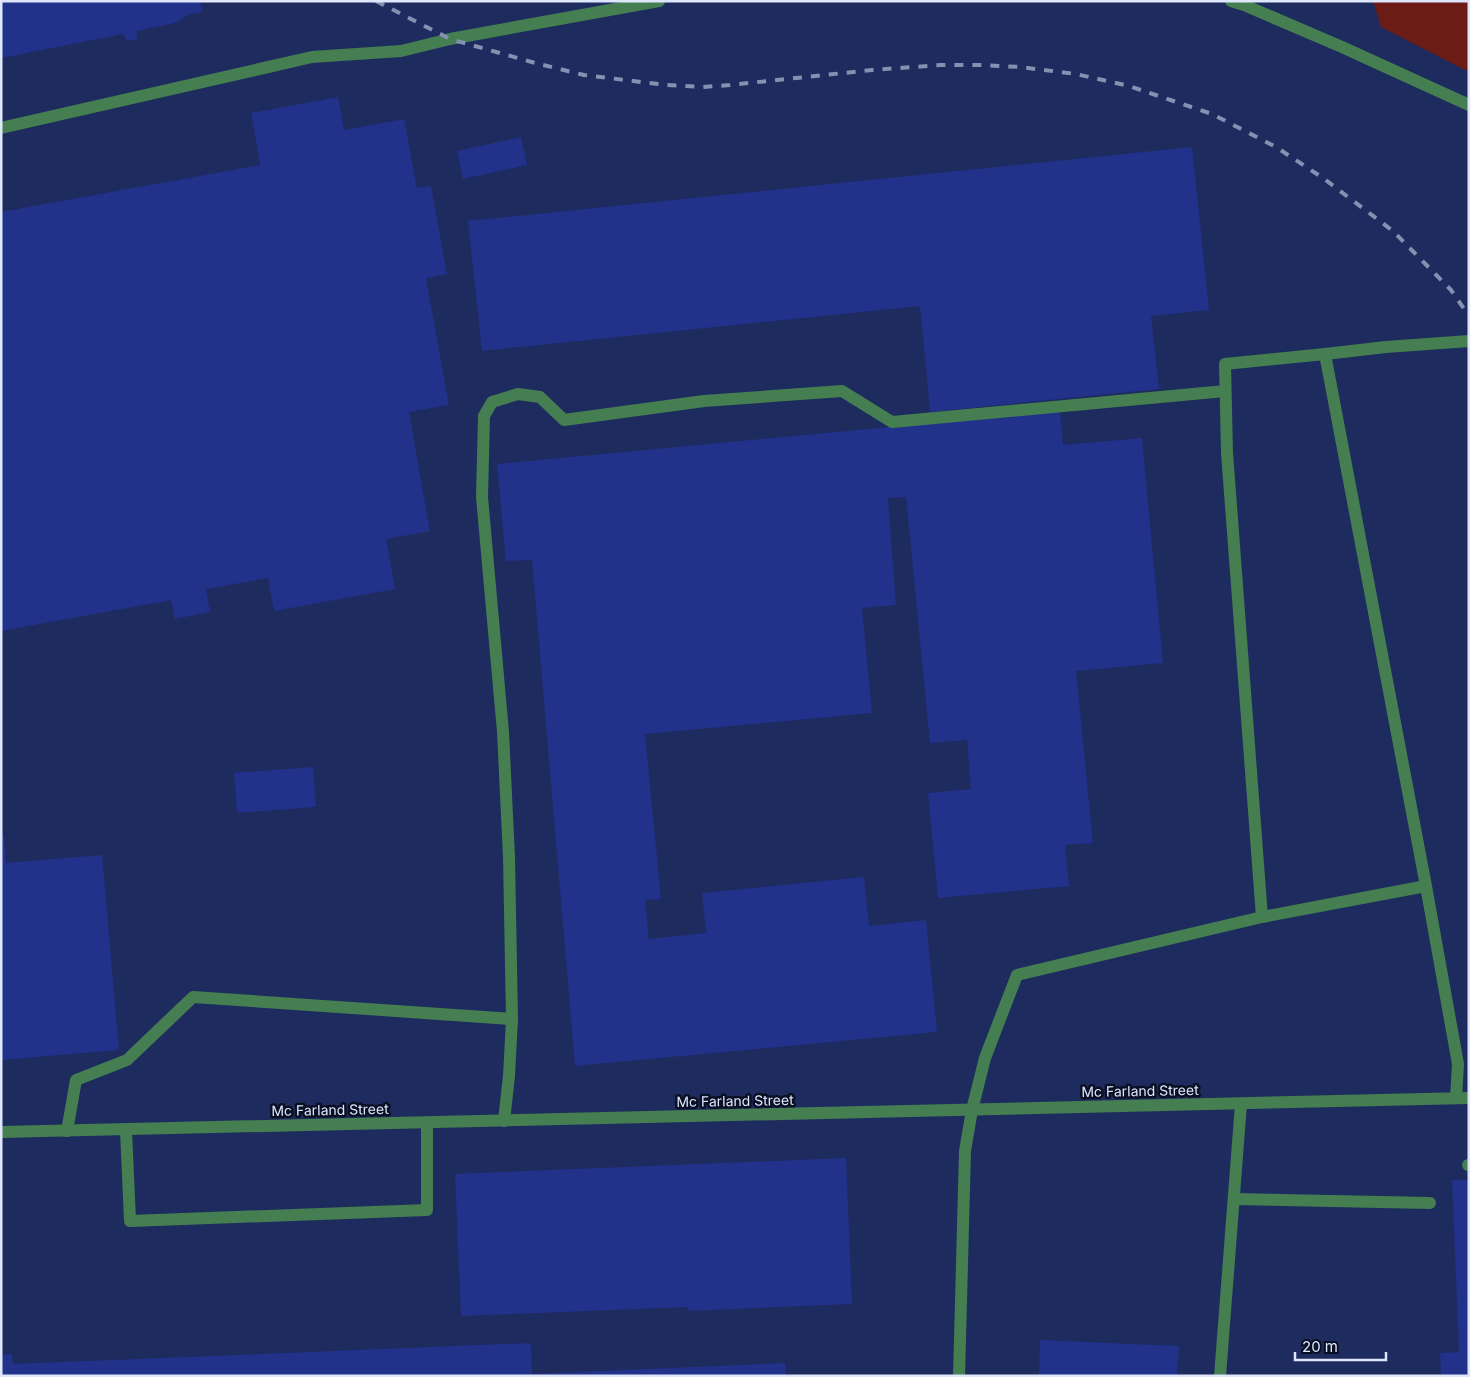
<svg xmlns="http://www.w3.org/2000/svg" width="1470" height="1377" viewBox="0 0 1470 1377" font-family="Inter,sans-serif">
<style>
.built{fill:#1e2b5e}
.green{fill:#6b1c14}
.building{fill:#223189}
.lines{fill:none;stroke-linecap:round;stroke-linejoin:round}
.minor{stroke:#447e51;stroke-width:12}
.rail{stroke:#8690b0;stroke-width:4;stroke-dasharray:9 9;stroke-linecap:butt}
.labels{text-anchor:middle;stroke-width:5;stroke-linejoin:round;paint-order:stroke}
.street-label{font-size:14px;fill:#dee7fe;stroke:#0a1023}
</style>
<rect width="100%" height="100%" fill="#192450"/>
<rect class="built" x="1" y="1" width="1468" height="1375"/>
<polygon class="green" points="1373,1 1469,1 1469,72 1381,27"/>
<g class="building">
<polygon points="1,1 200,1 202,12 190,14 175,23 136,31 138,39 127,41 123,34 1,58"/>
<polygon points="338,97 344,130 404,119 417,188 431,186 447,274 426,278 449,405 409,412 430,531 386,539 395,589 274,611 268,578 206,589 210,612 175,619 171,600 1,631 1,212 260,165 251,113"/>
<polygon points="521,137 527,165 463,179 457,151"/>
<polygon points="1192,147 1209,310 1151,316 1159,389 930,412 920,306 482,351 468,221"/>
<polygon points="1060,411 1063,445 1142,438 1163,663 1076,671 1093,843 1065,845 1069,886 938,898 928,793 971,789 967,740 930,743 906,497 888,498 896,605 862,608 872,713 645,734 661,899 645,900 649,939 706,933 702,893 864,877 869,926 926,920 937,1032 575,1066 532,560 506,561 497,464"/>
<polygon points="313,767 316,807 237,813 234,773"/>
<polygon points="1,835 4,835 6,863 102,855 119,1050 1,1060"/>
<polygon points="846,1158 852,1304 689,1311 688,1307 461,1316 455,1174"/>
<polygon points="1452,1180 1469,1180 1469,1376 1441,1376 1440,1353 1459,1352"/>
<polygon points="1040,1340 1179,1346 1177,1376 1039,1376"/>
<polygon points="531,1343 532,1374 785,1363 786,1376 1,1376 1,1355 12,1354 13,1364"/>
</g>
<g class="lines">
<g class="minor">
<polyline points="1231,1 1244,5 1342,47 1469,105"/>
<polyline points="1,128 312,57 401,51 450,39 659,1"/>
<polyline points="1325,354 1386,347 1469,341"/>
<polyline points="1426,886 1262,917 1227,453 1225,364 1325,354 1426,886 1458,1064 1456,1098"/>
<polyline points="504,1121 509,1076 512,1019 509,857 503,732 482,497 484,416 492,402 518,394 540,397 564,420 704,401 842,391 892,422 1225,391"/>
<polyline points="126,1130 130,1221 427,1210 427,1123"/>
<polyline points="67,1131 76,1080 127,1060 193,997 512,1019"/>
<polyline points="1,1132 1469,1098"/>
<polyline points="1468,1165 1469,1165"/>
<polyline points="1234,1199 1430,1203"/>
<polyline points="959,1376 965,1151 972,1110 985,1058 1017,975 1262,917"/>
<polyline points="1220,1376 1241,1104"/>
</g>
<polyline class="rail" points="376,1 450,39 539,64 584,75 666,85 703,87 730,85 872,70 941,65 982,65 1020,67 1076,74 1129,86 1212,114 1276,147 1323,178 1393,231 1451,290 1469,316"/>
</g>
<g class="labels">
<g class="street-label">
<text transform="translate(1140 1091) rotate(-1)" y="5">Mc Farland Street</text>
<text transform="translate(735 1101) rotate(-1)" y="5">Mc Farland Street</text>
<text transform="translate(330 1110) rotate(-1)" y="5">Mc Farland Street</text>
</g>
</g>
<rect width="1470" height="1377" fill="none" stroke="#dee7fe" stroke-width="5"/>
<path d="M1295 1352v8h91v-8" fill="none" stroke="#dee7fe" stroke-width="2.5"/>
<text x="1302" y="1352" font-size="15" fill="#dee7fe" stroke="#0a1023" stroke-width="4" paint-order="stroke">20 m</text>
</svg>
